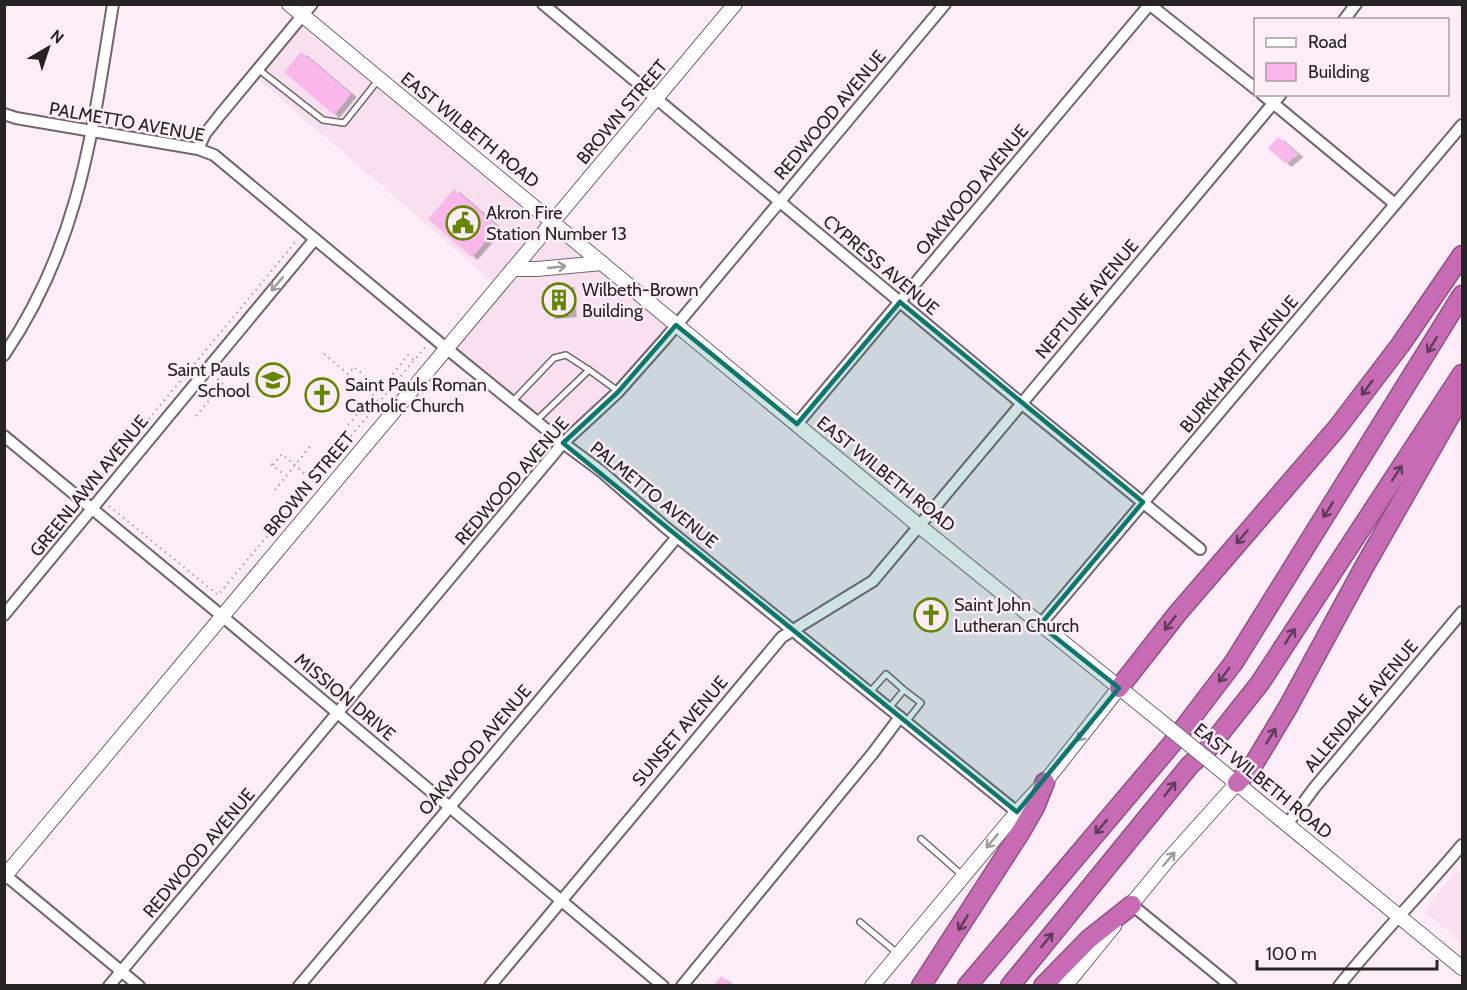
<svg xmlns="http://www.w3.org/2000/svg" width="1467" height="990" viewBox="0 0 1467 990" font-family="Cabin,sans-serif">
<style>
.built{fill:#f8e0f1}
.building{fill:#fab7ea;filter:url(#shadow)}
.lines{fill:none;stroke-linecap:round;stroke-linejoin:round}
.service-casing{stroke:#73656f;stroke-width:8}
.minor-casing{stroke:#73656f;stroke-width:14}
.secondary-casing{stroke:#73656f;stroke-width:16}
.motorway-casing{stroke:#905183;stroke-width:21}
.path{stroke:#aa9ea7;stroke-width:2;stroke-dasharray:1.5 4.5;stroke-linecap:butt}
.service{stroke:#fff;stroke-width:5}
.minor{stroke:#fff;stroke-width:10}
.secondary{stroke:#fff;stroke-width:14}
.motorway{stroke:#c86bb5;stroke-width:18}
.secondary-bridge-casing{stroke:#73656f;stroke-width:16;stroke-linecap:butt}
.secondary-bridge{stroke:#fff;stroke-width:14}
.oneway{stroke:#9e9c9d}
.oneway2{stroke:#5f3c58}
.marked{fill:#0f766e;fill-opacity:0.2;stroke:#0f766e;stroke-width:4.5;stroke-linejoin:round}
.labels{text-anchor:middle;stroke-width:5;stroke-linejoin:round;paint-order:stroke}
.street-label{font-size:18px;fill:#272226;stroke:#fdedf9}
.poi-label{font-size:18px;fill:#272226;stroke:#fdedf9;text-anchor:start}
</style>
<defs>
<filter id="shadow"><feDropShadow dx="5.5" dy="3" stdDeviation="0" flood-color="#0004"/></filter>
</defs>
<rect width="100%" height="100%" fill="#fdedf9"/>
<g class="built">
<polygon points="303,16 676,325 563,443 446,348 498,286 253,75"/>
<polygon points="1456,871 1462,876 1462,943 1424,911"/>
</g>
<g class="building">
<polygon points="301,52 351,94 334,115 284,72"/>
<polygon points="1278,137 1298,154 1286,164 1268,148"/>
<polygon points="454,189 498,227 472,257 428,219"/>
<polygon points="569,284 571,314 549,316 547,285"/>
<polygon points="721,976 733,986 713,986"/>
</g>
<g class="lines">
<g class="service-casing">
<g id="service">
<polyline points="258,69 323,120 344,123 379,79"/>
<polyline points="512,402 554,358 566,355 589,370 618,391"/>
<polyline points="536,421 589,370"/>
<polyline points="904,690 921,703 906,722"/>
<polyline points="870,692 886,674 904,690 889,708"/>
<polyline points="921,839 962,875"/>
<polyline points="860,922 897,953"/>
</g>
</g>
<g class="minor-casing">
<g id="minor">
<polyline points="543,4 1021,403 1200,549"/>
<polyline points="1149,4 1256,89"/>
<polyline points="1344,20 1356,4"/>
<polyline points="1262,94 1395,204"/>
<polyline points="4,114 16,118 198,149 214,155 446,348 563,443 602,472 665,527 1017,812"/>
<polyline points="198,149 205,134 220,115 312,4"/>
<path d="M 4,355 C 80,243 92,133 113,4"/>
<polyline points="797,424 1150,4"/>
<polyline points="4,436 222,616 663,986"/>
<polyline points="4,615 315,239"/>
<polyline points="1040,625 1462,125"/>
<polyline points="1288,823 1315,787 1462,612"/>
<polyline points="4,874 139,986"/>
<polyline points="1132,905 1231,986"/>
<polyline points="109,986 563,443 618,392 665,339 945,4"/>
<polyline points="299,986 677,537"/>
<polyline points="490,986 782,637 873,581 1281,94"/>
<polyline points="682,986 873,753 900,717"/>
<path d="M 1339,986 C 1378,937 1422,893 1462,845"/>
</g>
</g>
<g class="secondary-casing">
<g id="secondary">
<polyline points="289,4 918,525 1158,719"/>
<polyline points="513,269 537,269 602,263"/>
<polyline points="1212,763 1462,968"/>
<polyline points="4,877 735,4"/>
<polyline points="1126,911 1167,861 1237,783"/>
<polyline points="872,986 1017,812 1045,782 1119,688"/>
<polyline points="1065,986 1114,926"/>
</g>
</g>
<g class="motorway-casing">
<g id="motorway">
<polyline points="1119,688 1177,614 1337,428 1401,344 1462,255"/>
<polyline points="1237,783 1252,767 1288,707 1363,569 1462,395"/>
<polyline points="921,986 1020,833 1035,807 1045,782"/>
<polyline points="967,986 1170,746 1234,662 1462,295"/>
<polyline points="1010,986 1190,765 1207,750 1260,683 1462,374"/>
<polyline points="1043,986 1089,939 1132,905"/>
</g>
</g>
<g class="path">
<polyline points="324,354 348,374 354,367 386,394"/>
<polyline points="367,378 361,385 374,396"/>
<polyline points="389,379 408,355 414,360"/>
<polyline points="378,401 373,397 380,388"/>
<polyline points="196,416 223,384 215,377"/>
<polyline points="340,447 334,442 363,407 371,413"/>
<polyline points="271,464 285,475"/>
<polyline points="273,465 282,454 312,480"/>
<polyline points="275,490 312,444"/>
<polyline points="93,493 90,490 298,239"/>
<polyline points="109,506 218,595 426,346"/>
</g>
<use href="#service" class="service"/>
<use href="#minor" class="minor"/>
<use href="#secondary" class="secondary"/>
<use href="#motorway" class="motorway"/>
<g class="secondary-bridge-casing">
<polyline id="secondary-bridge" points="1158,719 1212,763"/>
</g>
<use href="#secondary-bridge" class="secondary-bridge"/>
</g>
<defs><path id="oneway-shaft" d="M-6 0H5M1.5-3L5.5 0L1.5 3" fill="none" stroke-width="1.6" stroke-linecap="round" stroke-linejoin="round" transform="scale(1.5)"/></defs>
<g class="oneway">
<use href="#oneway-shaft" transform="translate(557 267) rotate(-6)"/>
<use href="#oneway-shaft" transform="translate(277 284) rotate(130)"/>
<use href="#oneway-shaft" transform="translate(1083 734) rotate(128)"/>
<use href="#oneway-shaft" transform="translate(992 841) rotate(130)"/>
<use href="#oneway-shaft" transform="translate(1169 859) rotate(-49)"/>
</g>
<g class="oneway2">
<use href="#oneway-shaft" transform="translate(1432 345) rotate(122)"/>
<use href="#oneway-shaft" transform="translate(1367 388) rotate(127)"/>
<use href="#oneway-shaft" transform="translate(1397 473) rotate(-57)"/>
<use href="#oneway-shaft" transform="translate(1328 510) rotate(122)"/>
<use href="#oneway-shaft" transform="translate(1242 537) rotate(130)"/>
<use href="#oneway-shaft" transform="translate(1170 623) rotate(128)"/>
<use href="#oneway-shaft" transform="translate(1290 636) rotate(-57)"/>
<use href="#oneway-shaft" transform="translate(1224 675) rotate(127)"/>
<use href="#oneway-shaft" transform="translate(1271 736) rotate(-59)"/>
<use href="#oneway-shaft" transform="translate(1170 789) rotate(-51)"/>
<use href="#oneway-shaft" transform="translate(1101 827) rotate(130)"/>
<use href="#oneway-shaft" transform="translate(963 923) rotate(122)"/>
<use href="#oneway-shaft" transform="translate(1047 940) rotate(-51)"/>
</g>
<path class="marked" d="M 900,302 L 1143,502 L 1040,625 L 1119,688 L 1017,812 L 563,443 L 618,392 L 676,325 L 797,424 Z"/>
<defs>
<g id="civic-ring" transform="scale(1.725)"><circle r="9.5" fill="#fdedf9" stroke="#648602" stroke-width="1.5"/><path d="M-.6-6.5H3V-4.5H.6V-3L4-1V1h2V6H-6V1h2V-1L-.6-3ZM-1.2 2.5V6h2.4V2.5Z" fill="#648602"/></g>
<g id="building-ring" transform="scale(1.725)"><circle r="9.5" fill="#fdedf9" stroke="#648602" stroke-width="1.5"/><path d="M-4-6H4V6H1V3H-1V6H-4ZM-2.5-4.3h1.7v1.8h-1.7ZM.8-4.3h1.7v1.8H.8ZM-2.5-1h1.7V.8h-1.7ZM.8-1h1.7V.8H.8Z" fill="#648602"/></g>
<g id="school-ring" transform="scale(1.725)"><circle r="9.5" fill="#fdedf9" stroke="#648602" stroke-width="1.5"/><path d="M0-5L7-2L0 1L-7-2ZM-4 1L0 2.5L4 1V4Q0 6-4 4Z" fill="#648602"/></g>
<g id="church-ring" transform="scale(1.725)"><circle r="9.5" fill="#fdedf9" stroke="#648602" stroke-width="1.5"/><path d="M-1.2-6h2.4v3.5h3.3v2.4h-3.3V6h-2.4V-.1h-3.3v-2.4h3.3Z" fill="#648602"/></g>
</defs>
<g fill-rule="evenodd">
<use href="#civic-ring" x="463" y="223"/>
<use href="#building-ring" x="559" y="300"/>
<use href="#school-ring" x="273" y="380"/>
<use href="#church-ring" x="322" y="395"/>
<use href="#church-ring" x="931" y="615"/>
</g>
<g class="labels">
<g class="street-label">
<text transform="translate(622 112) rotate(-50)" y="6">BROWN STREET</text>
<text transform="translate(830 115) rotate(-50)" y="6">REDWOOD AVENUE</text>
<text transform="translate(127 122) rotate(10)" y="6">PALMETTO AVENUE</text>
<text transform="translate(470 130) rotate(39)" y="6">EAST WILBETH ROAD</text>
<text transform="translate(972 190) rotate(-50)" y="6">OAKWOOD AVENUE</text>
<text transform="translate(881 265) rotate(40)" y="6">CYPRESS AVENUE</text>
<text transform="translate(1087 299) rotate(-50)" y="6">NEPTUNE AVENUE</text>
<text transform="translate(1239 364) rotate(-50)" y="6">BURKHARDT AVENUE</text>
<text transform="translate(886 474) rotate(39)" y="6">EAST WILBETH ROAD</text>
<text transform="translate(512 481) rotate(-49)" y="6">REDWOOD AVENUE</text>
<text transform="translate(309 484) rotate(-50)" y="6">BROWN STREET</text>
<text transform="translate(89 486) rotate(-51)" y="6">GREENLAWN AVENUE</text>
<text transform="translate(654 495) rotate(39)" y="6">PALMETTO AVENUE</text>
<text transform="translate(345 697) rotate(40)" y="6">MISSION DRIVE</text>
<text transform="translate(1361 706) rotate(-50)" y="6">ALLENDALE AVENUE</text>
<text transform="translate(680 731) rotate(-50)" y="6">SUNSET AVENUE</text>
<text transform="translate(475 750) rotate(-50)" y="6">OAKWOOD AVENUE</text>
<text transform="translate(1263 781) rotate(39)" y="6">EAST WILBETH ROAD</text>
<text transform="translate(199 853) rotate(-50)" y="6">REDWOOD AVENUE</text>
</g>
<g class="poi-label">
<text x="486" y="219">Akron Fire<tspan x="486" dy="21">Station Number 13</tspan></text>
<text x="582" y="296">Wilbeth-Brown<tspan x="582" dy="21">Building</tspan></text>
<text x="250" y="376" text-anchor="end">Saint Pauls<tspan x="250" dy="21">School</tspan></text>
<text x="345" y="391">Saint Pauls Roman<tspan x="345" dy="21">Catholic Church</tspan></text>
<text x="954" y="611">Saint John<tspan x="954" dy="21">Lutheran Church</tspan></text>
</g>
</g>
<rect width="1467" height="990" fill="none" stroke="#272226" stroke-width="12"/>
<rect x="1254" y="18" width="195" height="78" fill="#fdedf9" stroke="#a79ca5" stroke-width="1.5"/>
<rect x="1266" y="38" width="30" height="9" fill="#ffffff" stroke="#a79ca5" stroke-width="1.5"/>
<text x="1308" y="48" font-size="18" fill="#272226">Road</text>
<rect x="1266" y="63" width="30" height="18" fill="#fab7ea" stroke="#a79ca5" stroke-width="1.5"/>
<text x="1308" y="78" font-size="18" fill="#272226">Building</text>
<g transform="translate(48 48) rotate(39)" stroke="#fdedf9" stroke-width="4.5" paint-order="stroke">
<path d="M0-4.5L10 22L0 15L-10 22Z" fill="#272226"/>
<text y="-9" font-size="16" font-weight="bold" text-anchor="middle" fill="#272226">N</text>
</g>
<path d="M1257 960v9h180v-9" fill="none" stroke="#272226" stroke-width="3"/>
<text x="1266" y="960" font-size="18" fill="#272226" stroke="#fdedf9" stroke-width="4.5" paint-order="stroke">100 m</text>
</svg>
